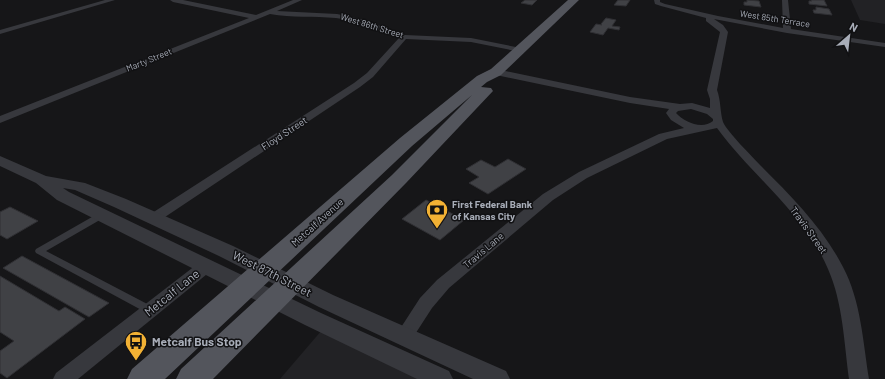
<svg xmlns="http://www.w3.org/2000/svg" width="885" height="379" viewBox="0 0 885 379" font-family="Barlow,sans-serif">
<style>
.built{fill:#222225}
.building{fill:#404145;stroke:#303034}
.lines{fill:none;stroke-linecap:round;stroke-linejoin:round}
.service{fill:#37383d;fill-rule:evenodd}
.minor{fill:#37383d;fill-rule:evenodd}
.tertiary{fill:#37383d;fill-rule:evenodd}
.primary{fill:#53555c;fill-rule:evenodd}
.labels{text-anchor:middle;stroke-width:3;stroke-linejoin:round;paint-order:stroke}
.far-street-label{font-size:9px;fill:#a8adb8;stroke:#111113}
.street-label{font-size:10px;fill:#a8adb8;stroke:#111113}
.poi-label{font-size:10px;font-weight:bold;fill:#a8adb8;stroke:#111113;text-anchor:start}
.near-street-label{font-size:12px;fill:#a8adb8;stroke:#111113}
.near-poi-label{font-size:12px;font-weight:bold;fill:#a8adb8;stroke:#111113;text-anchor:start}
</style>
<rect width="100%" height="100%" fill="#161618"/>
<g class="built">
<polygon points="851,0 885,0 885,24 860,20"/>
<polygon points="322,330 423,379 280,379"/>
</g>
<g class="building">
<polygon points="525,0 537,0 532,5 521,3"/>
<polygon points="618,0 630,0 626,6 614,5"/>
<polygon points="747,0 759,1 761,7 744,5 744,2 747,2"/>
<polygon points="811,0 824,0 827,6 809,4 809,1 812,1"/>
<polygon points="816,7 829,9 832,15 814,13 813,10 816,10"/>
<polygon points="606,18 616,20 612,26 620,27 619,30 608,28 603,35 590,32 596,24 602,25 601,24"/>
<polygon points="508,159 526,169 488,194 469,183 479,177 466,169 481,160 495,167"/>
<polygon points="426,200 464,220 440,240 402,219"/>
<polygon points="10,207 38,221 7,239 0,235 0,212"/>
<polygon points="22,256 109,303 89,317 3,268"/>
<polygon points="0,276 59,311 65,307 85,319 7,378 0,373 0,351 14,341 0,332"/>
</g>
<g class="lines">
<polygon class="service" points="99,213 105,213 106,215 105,217 46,251 153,307 155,310 153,313 150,314 147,313 36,253 35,251 36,249"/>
<g class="minor">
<polygon points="105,0 115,0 0,34 0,30"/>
<path d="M 170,0 L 183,0 L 256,15 L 293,0 L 302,0 L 277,11 L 337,14 L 361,19 L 405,35 L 471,38 L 521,48 L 525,50 L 521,52 L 471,42 L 406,39 L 373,77 L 360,87 L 159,221 L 154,223 L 149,221 L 147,218 L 149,215 L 354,83 L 367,73 L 399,38 C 379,31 357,20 336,18 C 314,16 292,18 270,14 L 0,123 L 0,116 L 249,18 L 173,2 Z"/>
<path d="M 654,0 L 660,0 L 660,2 L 665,4 L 718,16 L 783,28 L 782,0 L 788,0 L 791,29 L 885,43 L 885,47 L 787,33 L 714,19 L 723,25 L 728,32 L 717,90 C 721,101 720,112 723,122 C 728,133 752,156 761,166 C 792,197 823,228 843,267 C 861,301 863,342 869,379 L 849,379 C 844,342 843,303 828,269 C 805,214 752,176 717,128 L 667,139 L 587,178 L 553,200 L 449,288 L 432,308 L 410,342 L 404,345 L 398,342 L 395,337 L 398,332 L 420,298 L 437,280 L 543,194 L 579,172 L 659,134 L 684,128 L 671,120 L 666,113 L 669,109 L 630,103 L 496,75 L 493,74 L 492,72 L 493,70 L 496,69 L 630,97 L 680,104 L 692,103 L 710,108 L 710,99 L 707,90 L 720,32 L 706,21 L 706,18 L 661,6 L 655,4 ZM 691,109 L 707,114 L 713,119 L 713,121 C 702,130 684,122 676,113 L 678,111 Z"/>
<polygon points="206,260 212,262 214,266 212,270 78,379 53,379 56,373 200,262"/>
</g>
<polygon class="tertiary" points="0,156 46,176 85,183 126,199 233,246 333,295 506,371 510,379 473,379 319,307 219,256 114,207 75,190 63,188 69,192 321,313 449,371 453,379 417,379 305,325 57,200 36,183 0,166"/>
<polygon class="primary" points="568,0 579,0 501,75 487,82 481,87 491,88 493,91 406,183 213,379 176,379 181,369 392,175 472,95 412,146 165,379 127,379 132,369 400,138 477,76 491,69"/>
</g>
<defs>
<g id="bank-pin" transform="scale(1.15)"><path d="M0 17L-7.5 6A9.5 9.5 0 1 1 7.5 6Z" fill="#f2b134" stroke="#111113"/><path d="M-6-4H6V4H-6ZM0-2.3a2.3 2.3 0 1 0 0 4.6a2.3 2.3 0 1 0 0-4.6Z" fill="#111"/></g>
<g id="bus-pin" transform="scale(1.15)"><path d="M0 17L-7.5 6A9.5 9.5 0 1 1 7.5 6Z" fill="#f2b134" stroke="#111113"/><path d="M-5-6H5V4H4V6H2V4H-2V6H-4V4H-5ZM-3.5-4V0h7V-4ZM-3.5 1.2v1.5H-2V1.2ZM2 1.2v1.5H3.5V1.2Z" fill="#111"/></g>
</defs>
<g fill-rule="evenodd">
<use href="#bank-pin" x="437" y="210"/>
<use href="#bus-pin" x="136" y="342"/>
</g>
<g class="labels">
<g class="far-street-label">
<text transform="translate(775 19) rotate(9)" y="3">West 85th Terrace</text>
<text transform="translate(372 26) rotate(17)" y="3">West 86th Street</text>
<text transform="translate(149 60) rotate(-22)" y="3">Marty Street</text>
</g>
<g class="street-label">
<text transform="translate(284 133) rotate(-33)" y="4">Floyd Street</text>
<text transform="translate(317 222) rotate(-42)" y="4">Metcalf Avenue</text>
<text transform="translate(809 230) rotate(54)" y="4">Travis Street</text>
<text transform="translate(483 250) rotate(-40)" y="4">Travis Lane</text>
</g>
<g class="poi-label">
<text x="452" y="208">First Federal Bank<tspan x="452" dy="12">of Kansas City</tspan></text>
</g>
<g class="near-street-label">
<text transform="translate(272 274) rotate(27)" y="4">West 87th Street</text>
<text transform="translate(172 293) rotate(-39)" y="4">Metcalf Lane</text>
</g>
<g class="near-poi-label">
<text x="152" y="346">Metcalf Bus Stop</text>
</g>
</g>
<g transform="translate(849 36) rotate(28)" stroke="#111113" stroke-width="3" paint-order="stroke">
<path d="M0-3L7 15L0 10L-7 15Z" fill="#a8adb8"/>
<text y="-6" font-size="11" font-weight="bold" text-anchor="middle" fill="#a8adb8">N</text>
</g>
</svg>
